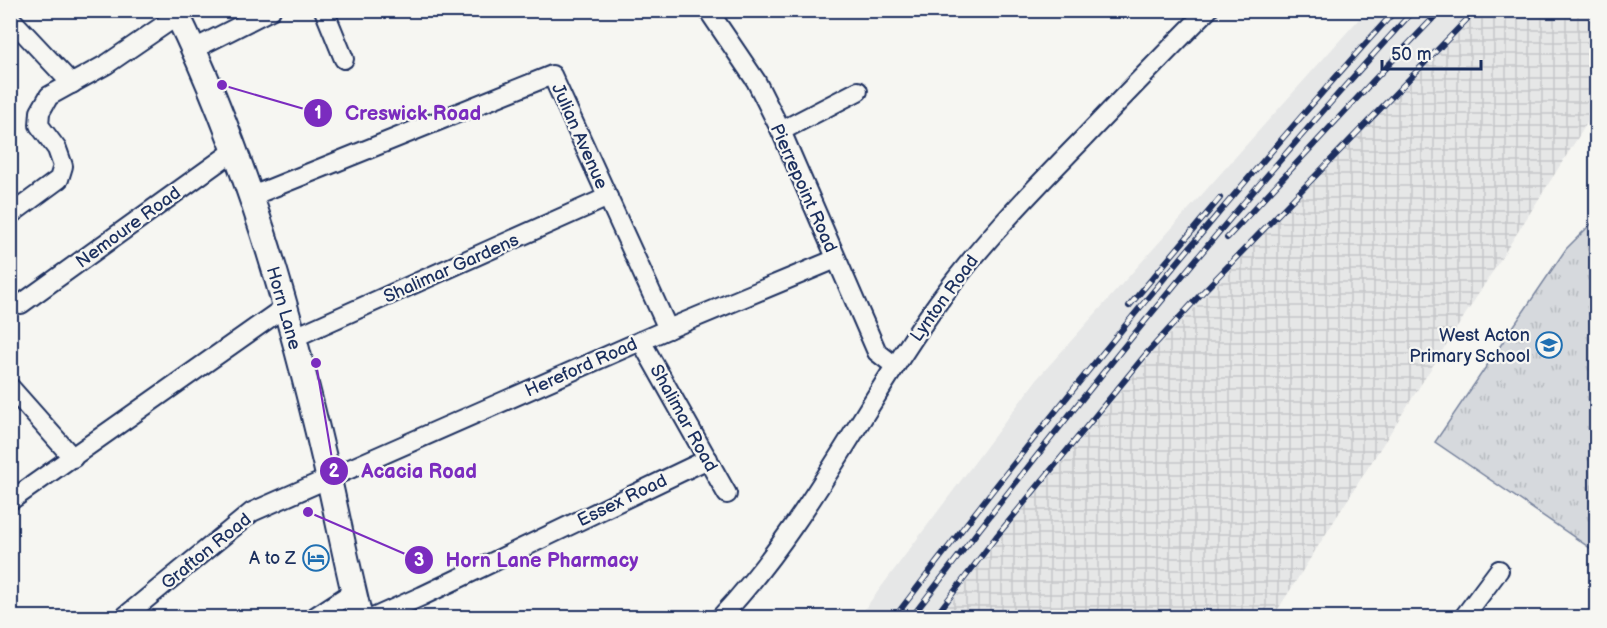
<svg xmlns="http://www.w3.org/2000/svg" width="1607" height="628" viewBox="0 0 1607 628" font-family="'Balsamiq Sans',sans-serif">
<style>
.built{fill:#e6e7e7}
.industrial{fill:url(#industrial-grid)}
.park{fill:url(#park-tufts);stroke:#78849e;stroke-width:1.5}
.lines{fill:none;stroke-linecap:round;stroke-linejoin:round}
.minor-casing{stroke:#1b2f5e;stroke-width:22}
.major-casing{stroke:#1b2f5e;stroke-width:28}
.minor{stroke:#f6f6f2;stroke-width:18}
.major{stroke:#f6f6f2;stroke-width:24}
.rail-casing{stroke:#1b2f5e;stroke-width:6}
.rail{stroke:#f6f6f2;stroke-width:4;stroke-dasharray:11;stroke-linecap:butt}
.labels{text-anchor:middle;stroke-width:4.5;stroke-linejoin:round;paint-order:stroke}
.street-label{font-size:18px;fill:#1b2f5e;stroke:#f6f6f2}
.poi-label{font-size:18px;fill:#1b2f5e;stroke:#f6f6f2;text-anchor:end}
.leader{fill:none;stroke:#7b2cbf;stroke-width:2}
.callout-dot{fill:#7b2cbf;stroke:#f6f6f2;stroke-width:2}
.mark-label{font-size:18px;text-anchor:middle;font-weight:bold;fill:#fff}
.callout-label{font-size:20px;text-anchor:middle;font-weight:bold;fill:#7b2cbf;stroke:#f6f6f2;stroke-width:4.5;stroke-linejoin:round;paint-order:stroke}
</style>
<defs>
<pattern id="industrial-grid" width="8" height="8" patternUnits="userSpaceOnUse" patternTransform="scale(1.5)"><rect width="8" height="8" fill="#e6e7e7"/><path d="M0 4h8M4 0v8" fill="none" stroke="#c5c6c9"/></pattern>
<pattern id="park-tufts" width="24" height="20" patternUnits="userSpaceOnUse" patternTransform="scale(1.5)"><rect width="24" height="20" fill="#d6d9dd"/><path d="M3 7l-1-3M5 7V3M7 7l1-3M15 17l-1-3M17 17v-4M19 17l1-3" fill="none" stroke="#b7bbc0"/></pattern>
</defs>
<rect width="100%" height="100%" fill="#f6f6f2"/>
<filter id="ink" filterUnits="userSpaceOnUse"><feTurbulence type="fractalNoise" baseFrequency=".0167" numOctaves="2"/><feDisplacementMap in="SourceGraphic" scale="12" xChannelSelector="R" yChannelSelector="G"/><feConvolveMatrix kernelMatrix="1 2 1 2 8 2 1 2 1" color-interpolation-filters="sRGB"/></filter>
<g filter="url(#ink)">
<polygon class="built" points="1366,11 1480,11 1264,233 1150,356 999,539 940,617 858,618 1037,379"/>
<polygon class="industrial" points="1480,11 1596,11 1596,109 1273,617 940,617 999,539 1150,356 1264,233"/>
<polygon class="park" points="1596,219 1596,552 1435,442 1566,249"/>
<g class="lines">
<g class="minor-casing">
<g id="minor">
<polyline points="324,10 344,59"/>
<polyline points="708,10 756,81 781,131 877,352 895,366"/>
<polyline points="10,18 72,84"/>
<polyline points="194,49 271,10"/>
<polyline points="781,131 858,91"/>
<polyline points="252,196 552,75 668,329"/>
<polyline points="10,215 59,179 63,166 57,149 39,125 40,112 49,96 107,64 177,16"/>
<polyline points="21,304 235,150"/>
<polyline points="293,338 608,197"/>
<polyline points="641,341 727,494"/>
<polyline points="10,387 73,458"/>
<polyline points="10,501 285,307"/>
<polyline points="123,618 252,512 668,329 836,259"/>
<polyline points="313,618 353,592"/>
<polyline points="373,618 422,596 708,459"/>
<path d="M 720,618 C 809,523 862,408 937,304 C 980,245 1030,193 1081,141 C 1123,97 1165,53 1208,10"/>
<polyline points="1463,618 1499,570"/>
</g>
</g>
<g class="major-casing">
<path id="major" d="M 175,10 C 245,153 289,308 325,462 C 337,514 347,566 360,618"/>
</g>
<use href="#minor" class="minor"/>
<use href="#major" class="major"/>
<g class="rail-casing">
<g id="rail">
<polyline points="1227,238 1373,81 1441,10"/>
<polyline points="1129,306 1220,198"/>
<path d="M 894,618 C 998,481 1106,347 1217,215 C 1276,146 1334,77 1396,10"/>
<path d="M 911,618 C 1071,409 1236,203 1414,10"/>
<polyline points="934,618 996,537 1147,353 1201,294 1476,10"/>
</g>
</g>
<use href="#rail" class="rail"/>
</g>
</g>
<defs>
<g id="school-ring" transform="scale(1.35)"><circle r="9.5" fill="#f6f6f2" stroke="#1f6fb2" stroke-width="1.5"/><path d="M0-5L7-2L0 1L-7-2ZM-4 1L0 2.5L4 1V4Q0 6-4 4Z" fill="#1f6fb2"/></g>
<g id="hotel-ring" transform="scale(1.35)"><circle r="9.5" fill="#f6f6f2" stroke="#1f6fb2" stroke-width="1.5"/><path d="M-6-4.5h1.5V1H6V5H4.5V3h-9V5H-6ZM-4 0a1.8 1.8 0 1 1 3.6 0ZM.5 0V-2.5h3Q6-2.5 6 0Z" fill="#1f6fb2"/></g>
</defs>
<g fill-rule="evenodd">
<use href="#school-ring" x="1549" y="345"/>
<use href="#hotel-ring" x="316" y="558"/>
</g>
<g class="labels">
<g class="street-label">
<text transform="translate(580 136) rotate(66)" y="6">Julian Avenue</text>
<text transform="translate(804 188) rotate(66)" y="6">Pierrepoint Road</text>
<text transform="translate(128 227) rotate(-36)" y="6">Nemoure Road</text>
<text transform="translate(451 268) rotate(-24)" y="6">Shalimar Gardens</text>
<text transform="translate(944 298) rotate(-54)" y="6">Lynton Road</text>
<text transform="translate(284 308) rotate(74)" y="6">Horn Lane</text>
<text transform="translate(581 367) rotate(-24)" y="6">Hereford Road</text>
<text transform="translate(684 418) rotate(61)" y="6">Shalimar Road</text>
<text transform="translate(622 500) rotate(-26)" y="6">Essex Road</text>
<text transform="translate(206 551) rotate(-39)" y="6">Grafton Road</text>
</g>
<g class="poi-label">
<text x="1530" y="341">West Acton<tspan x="1530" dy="21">Primary School</tspan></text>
<text x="296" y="564">A to Z</text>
</g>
</g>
<path class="leader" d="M222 85L318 113M316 363L334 471M308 512L419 560"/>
<g class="callout-dot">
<circle cx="222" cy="85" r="6"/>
<circle cx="316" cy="363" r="6"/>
<circle cx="308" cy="512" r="6"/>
<circle cx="318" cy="113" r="15"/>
<circle cx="334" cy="471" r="15"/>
<circle cx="419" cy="560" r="15"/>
</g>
<g class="mark-label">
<text x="318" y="119">1</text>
<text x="334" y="477">2</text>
<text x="419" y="566">3</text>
</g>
<g class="callout-label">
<text x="413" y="120">Creswick Road</text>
<text x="419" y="478">Acacia Road</text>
<text x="542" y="567">Horn Lane Pharmacy</text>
</g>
<rect width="1607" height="628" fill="none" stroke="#f6f6f2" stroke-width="36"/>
<rect x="18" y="18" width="1571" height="592" fill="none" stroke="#1b2f5e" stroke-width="2" filter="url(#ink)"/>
<path d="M1382 60v9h99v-9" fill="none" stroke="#1b2f5e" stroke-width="3"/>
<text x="1391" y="60" font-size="18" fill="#1b2f5e" stroke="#f6f6f2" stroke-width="4.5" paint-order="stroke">50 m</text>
</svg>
